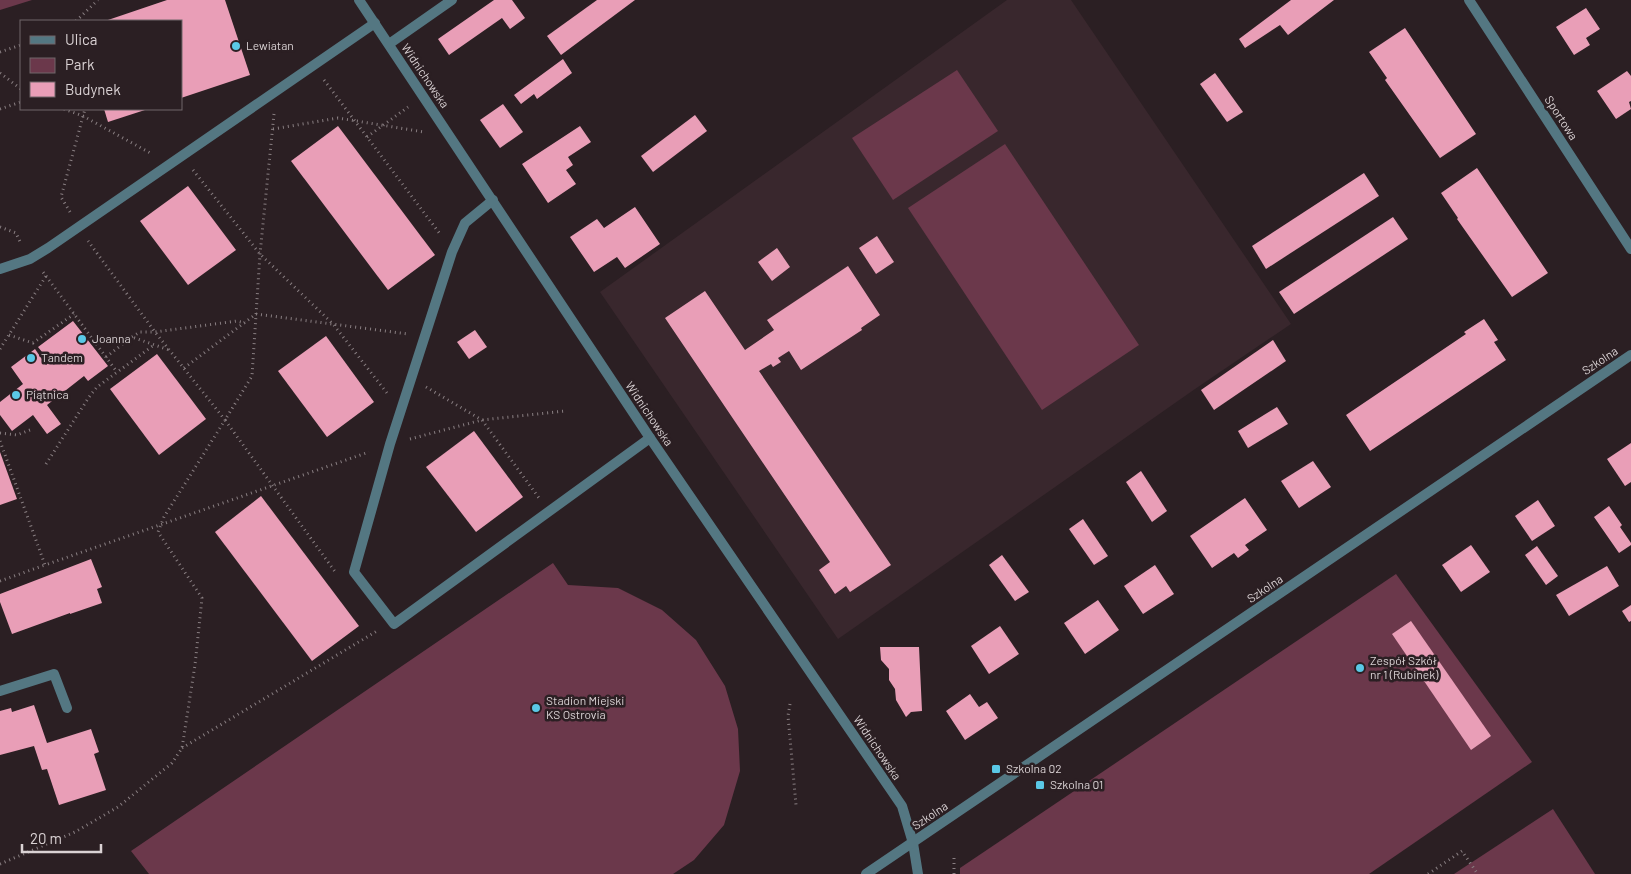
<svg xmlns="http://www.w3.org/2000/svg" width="1631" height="874" viewBox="0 0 1631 874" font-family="Barlow,sans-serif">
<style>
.built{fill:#39272d}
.green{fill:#6b384b}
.building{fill:#e99eb7}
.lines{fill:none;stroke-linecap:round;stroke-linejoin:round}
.path{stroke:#897f82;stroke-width:3;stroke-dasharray:1 4;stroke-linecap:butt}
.lane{stroke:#547782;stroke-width:10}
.street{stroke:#547782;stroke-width:10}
.poi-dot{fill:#5ac8e6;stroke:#2b1f23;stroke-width:2}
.labels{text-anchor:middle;stroke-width:5;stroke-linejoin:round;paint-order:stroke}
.poi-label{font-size:12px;fill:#dad2d4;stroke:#2b1f23;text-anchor:start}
.street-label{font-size:12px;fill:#dad2d4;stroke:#2b1f23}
</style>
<rect width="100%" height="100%" fill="#2b1f23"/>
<polygon class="built" points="1007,0 1071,0 1291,324 1195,389 838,639 600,292"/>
<g class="green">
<polygon points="0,0 32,0 0,10"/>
<polygon points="957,70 998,131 893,200 852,138"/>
<polygon points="1005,144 1139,345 1042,410 908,208"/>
<polygon points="553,563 568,585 618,588 662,610 696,640 725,686 738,729 740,771 724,825 694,860 673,874 149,874 131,851"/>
<polygon points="1396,574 1532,762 1369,874 960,874 960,868"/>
<polygon points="1553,809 1595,874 1454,874"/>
</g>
<g class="building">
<polygon points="167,0 225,0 250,75 181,98 181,21 105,21"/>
<polygon points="494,0 512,0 525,18 510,29 502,18 449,55 438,39"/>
<polygon points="597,0 635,0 561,55 547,36"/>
<polygon points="1291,0 1334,0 1288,35 1280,25 1245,48 1239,39"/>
<polygon points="1586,8 1600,29 1586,38 1590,45 1574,55 1556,27"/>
<polygon points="1405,28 1476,134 1440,158 1385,80 1387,78 1369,52"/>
<polygon points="563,59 572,73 537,99 534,94 521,104 514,95"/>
<polygon points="1627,71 1631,76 1631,101 1629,102 1631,109 1616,119 1597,91"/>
<polygon points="1215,73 1243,112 1227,122 1200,84"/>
<polygon points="503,104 523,132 500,148 480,120"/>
<polygon points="104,109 148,109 108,122"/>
<polygon points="695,115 707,131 653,172 641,156"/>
<polygon points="338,126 435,255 388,290 291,161"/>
<polygon points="580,126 591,142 568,157 573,165 566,170 576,184 548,203 522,164"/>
<polygon points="1477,168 1548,273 1512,297 1457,219 1458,218 1441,193"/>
<polygon points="1364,173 1379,196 1266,269 1252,246"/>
<polygon points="188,186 236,250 188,285 140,221"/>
<polygon points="635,207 660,244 625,268 617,257 594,272 570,237 597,219 604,228"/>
<polygon points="1393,217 1408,239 1294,314 1279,292"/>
<polygon points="877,236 894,262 876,274 859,248"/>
<polygon points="777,248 790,267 772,281 758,262"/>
<polygon points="848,266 880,315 861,328 862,330 801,370 789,351 778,358 781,362 773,367 771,364 759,371 891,565 850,592 846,586 835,594 819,570 830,562 665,318 705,291 745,350 774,330 767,320"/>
<polygon points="1484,319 1498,340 1494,342 1506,360 1370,451 1346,415 1466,334 1464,332"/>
<polygon points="73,321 108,366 88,381 84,376 47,405 61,424 47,434 33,415 12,431 0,415 0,402 23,384 11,367 35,349 46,365 50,362 38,347"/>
<polygon points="475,330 487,347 469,359 457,342"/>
<polygon points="326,336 374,402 327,437 278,371"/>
<polygon points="1273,340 1286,361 1214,410 1201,390"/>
<polygon points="157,354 206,419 159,455 110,389"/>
<polygon points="1277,407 1288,424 1248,448 1238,431"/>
<polygon points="474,431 523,497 476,532 426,467"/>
<polygon points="1631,443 1631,482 1625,486 1607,459"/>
<polygon points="0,452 17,499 0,505"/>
<polygon points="1313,461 1331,487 1299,508 1281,481"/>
<polygon points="1141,471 1167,511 1152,522 1126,482"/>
<polygon points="261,496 359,626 312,661 215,532"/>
<polygon points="1245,498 1267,530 1245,545 1249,550 1238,558 1234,553 1212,568 1190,536"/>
<polygon points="1538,500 1555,526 1532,541 1515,516"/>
<polygon points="1609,506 1622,525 1620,527 1631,543 1631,545 1619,553 1594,517"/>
<polygon points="1083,519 1108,556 1094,565 1069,529"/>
<polygon points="1471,545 1490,572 1461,592 1442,565"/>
<polygon points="1537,546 1558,576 1546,585 1525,555"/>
<polygon points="1002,555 1029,592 1015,601 989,565"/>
<polygon points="91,559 102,587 97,589 102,603 70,614 70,613 12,634 0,602 0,594"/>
<polygon points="1155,565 1174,594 1143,614 1124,586"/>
<polygon points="1607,566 1619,586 1569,616 1556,595"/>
<polygon points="1098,600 1119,630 1085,654 1064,623"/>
<polygon points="1631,605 1631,621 1629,622 1622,611"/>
<polygon points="1411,621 1491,736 1471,750 1392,634"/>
<polygon points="1000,626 1019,654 989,674 971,646"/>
<polygon points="880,647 919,647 922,711 911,712 906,717 896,700 895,689 889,680 889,669 881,660"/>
<polygon points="970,694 979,707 987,702 998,718 965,740 946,711"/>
<polygon points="34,705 47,743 91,729 99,752 94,754 106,790 59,805 47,769 42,770 34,746 0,755 0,711 11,708 12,712"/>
</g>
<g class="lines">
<g class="path">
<polyline points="76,21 98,0"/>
<polyline points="0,52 21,45"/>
<polyline points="0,73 21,89"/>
<polyline points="324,80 440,234"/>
<polyline points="0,109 21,102"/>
<polyline points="64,109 83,116 152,154"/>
<polyline points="274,114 260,254 252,376 225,420 336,573"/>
<polyline points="273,129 338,118 424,132"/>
<polyline points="367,137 408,107"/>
<polyline points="193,170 260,254 333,324 387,393"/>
<polyline points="70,212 61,197 85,109"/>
<polyline points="0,227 16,233 21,244"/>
<polyline points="46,276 117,372"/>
<polyline points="9,335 33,343 74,314"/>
<polyline points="132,337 140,332 155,332 237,321 245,323"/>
<polyline points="0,349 46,276 43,272"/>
<polyline points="106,357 132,337 169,350"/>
<polyline points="184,368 256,314 408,334"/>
<polyline points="426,387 482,420 539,498"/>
<polyline points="0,433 17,435 30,430"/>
<polyline points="410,439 482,420 565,411"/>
<polyline points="0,441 45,565 369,452"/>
<polyline points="46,464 89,397 97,387 154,345"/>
<polyline points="0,581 45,565"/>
<polyline points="790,704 788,716 796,805"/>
<polyline points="182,748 377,631"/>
<polyline points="0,864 75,832 118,807 172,763 182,748 195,665 202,598 158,532 164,517 225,420 155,332 88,241"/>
<polyline points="954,874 954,854"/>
<polyline points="1428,874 1462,851 1477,873"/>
</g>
<g class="lane">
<polyline points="493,200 465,223 452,252 390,444 354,572 394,624 650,438"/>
<polyline points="0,269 30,259 48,248 375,23"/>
<polyline points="0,691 54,674 67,708"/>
</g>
<g class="street">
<polyline points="359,0 650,438 902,806 913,843 918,874"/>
<polyline points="1469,0 1631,249"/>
<polyline points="389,44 452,0"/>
<polyline points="866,874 1631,355"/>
</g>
</g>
<g class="poi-dot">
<circle cx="236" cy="46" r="5"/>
<circle cx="82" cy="339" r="5"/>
<circle cx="31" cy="358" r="5"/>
<circle cx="16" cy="395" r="5"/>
<circle cx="1360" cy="668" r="5"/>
<circle cx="536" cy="708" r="5"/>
<rect x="991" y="764" width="10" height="10" rx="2.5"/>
<rect x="1035" y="780" width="10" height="10" rx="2.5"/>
</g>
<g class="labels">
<g class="poi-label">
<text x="246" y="50">Lewiatan</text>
<text x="92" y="343">Joanna</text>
<text x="41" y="362">Tandem</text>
<text x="26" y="399">Piątnica</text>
<text x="1370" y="665">Zespół Szkół<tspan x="1370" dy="14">nr 1 (Rubinek)</tspan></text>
<text x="546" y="705">Stadion Miejski<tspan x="546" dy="14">KS Ostrovia</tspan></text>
<text x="1006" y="773">Szkolna 02</text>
<text x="1050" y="789">Szkolna 01</text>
</g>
<g class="street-label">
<text transform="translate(425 76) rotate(56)" y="4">Widnichowska</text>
<text transform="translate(1561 118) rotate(57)" y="4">Sportowa</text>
<text transform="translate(1600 361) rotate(-34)" y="4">Szkolna</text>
<text transform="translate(649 414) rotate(56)" y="4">Widnichowska</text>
<text transform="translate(1265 589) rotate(-34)" y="4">Szkolna</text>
<text transform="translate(877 748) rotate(56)" y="4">Widnichowska</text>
<text transform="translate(930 816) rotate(-34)" y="4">Szkolna</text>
</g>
</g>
<rect x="20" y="20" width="162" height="90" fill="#2b1f23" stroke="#71676a"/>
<rect x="30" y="36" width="25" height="8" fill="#547782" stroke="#71676a"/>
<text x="65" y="45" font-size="15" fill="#dad2d4">Ulica</text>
<rect x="30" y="58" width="25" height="15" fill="#6b384b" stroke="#71676a"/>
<text x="65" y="70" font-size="15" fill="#dad2d4">Park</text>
<rect x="30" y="82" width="25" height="15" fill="#e99eb7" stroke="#71676a"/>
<text x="65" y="95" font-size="15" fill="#dad2d4">Budynek</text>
<path d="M22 844v8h79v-8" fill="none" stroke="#dad2d4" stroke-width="2.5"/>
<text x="30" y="844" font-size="15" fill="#dad2d4" stroke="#2b1f23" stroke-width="4" paint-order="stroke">20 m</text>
</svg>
